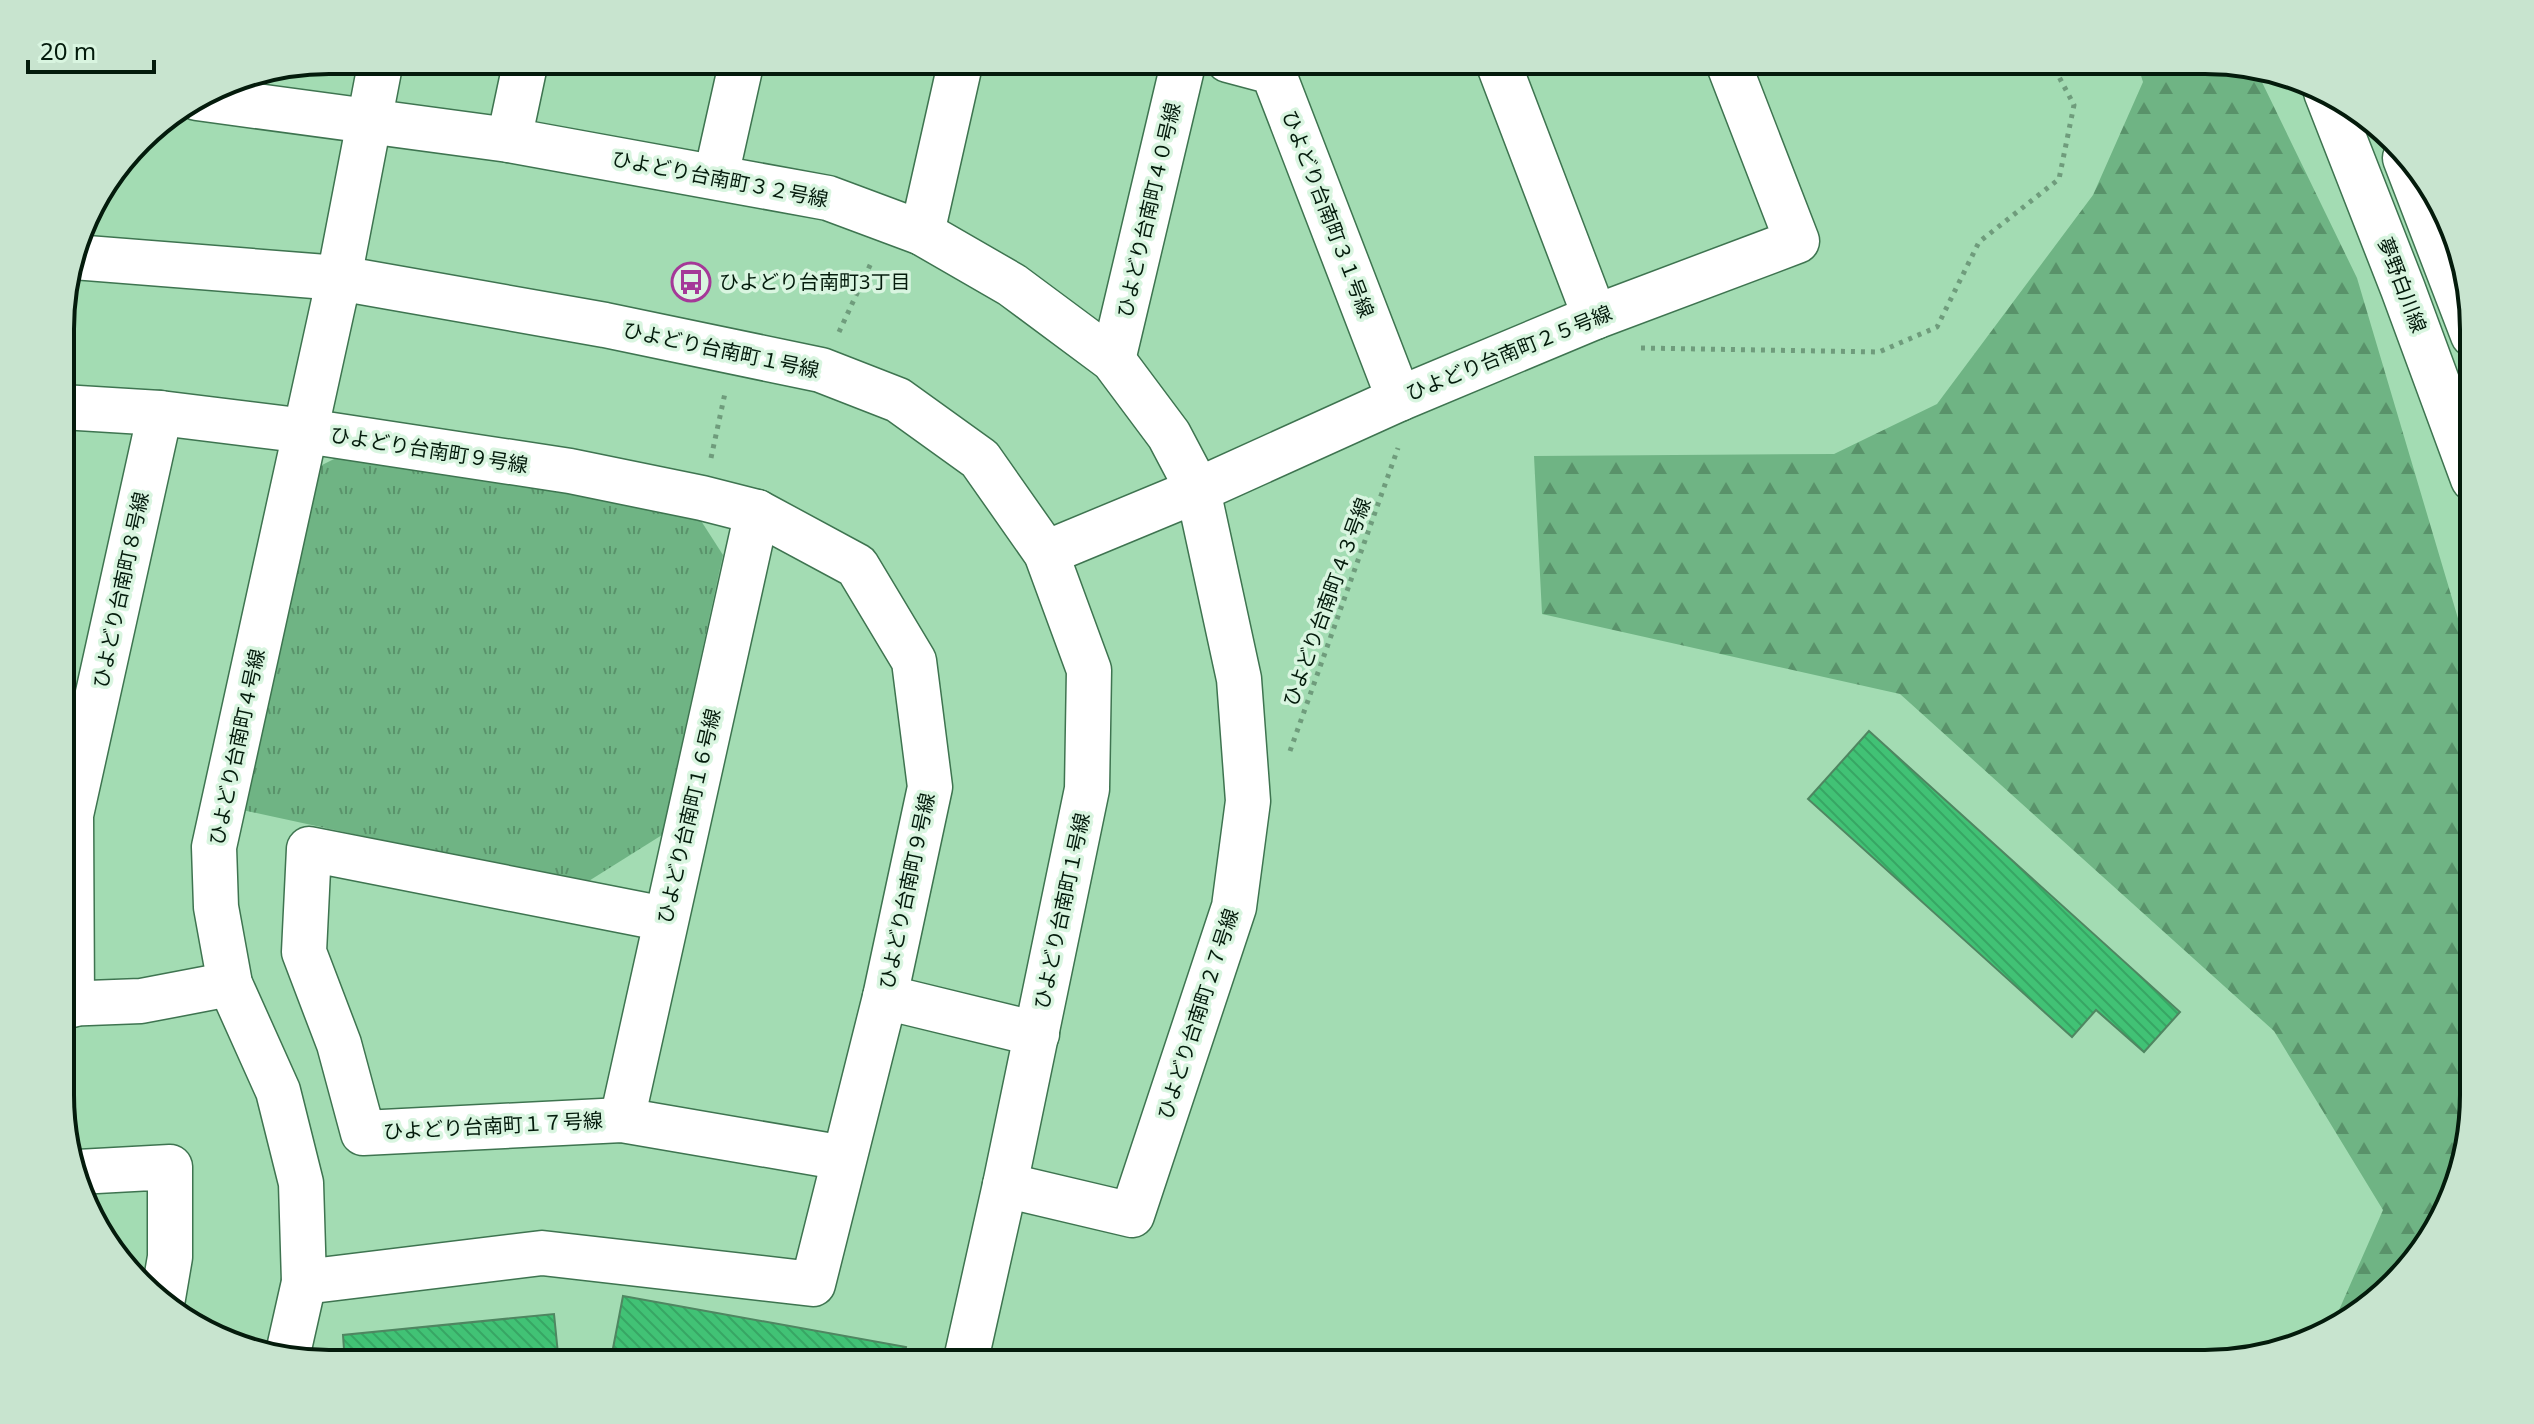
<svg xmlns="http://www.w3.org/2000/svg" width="2534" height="1424" viewBox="0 0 2534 1424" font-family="'Noto Sans','Noto Sans JP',sans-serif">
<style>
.forest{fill:url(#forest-firs)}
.park{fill:url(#park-tufts)}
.building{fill:url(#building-back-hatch);stroke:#4f8661;stroke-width:2}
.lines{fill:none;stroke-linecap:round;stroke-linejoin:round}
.minor-casing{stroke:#3e7450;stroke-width:47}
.path{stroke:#6f9c7c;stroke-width:5;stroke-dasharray:4 6;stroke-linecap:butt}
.minor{stroke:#fff;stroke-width:44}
.labels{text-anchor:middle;stroke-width:7;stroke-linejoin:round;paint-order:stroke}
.street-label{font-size:20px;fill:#041b0c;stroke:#d9f5e0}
.poi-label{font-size:20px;fill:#041b0c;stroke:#d9f5e0;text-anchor:start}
.rim{fill:none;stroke:#041b0c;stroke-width:4}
</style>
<defs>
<pattern id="forest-firs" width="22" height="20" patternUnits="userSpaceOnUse" patternTransform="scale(2)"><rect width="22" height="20" fill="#6fb484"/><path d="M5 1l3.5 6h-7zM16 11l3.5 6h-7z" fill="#59926a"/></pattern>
<pattern id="park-tufts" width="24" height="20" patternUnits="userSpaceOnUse" patternTransform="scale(2)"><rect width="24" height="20" fill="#6fb484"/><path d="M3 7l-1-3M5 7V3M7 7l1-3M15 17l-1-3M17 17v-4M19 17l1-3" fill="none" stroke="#59926a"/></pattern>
<pattern id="building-back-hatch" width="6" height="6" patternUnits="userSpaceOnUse" patternTransform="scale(2)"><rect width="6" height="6" fill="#41c275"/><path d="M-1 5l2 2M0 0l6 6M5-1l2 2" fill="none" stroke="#37a664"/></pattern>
</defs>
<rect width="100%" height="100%" fill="#a3dcb3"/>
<polygon class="forest" points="2136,60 2205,60 2258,74 2357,278 2473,669 2473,1112 2438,1229 2354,1319 2332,1326 2383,1210 2274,1031 1900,694 1542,614 1534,456 1834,454 1937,404 2093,195 2143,82"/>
<polygon class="park" points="344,454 696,513 723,555 662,835 584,884 242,810 318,467"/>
<g class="building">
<polygon points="1869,731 2180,1012 2144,1052 2096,1010 2072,1037 1808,799"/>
<polygon points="623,1296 906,1347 903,1364 610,1364"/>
<polygon points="554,1314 559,1364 345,1364 343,1335"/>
</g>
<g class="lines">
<g class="minor-casing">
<g id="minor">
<polyline points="1228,60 1273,72 1399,399"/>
<polyline points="1497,60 1595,317"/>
<polyline points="2326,92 2403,289 2473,479"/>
<polyline points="197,98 509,140 828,198 922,233 1012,285 1113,360 1169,435 1198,490 1239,679 1248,801 1234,907 1132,1215 1005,1185"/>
<polyline points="509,140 526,60"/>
<polyline points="2405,158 2473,335"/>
<polyline points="716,176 742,60"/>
<polyline points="922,233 961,60"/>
<polyline points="74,257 339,278 605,325 821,370 898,400 980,459 1046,553 1089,670 1087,789 1005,1185 965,1364"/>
<polyline points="1113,360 1184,60"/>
<polyline points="62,407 160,413 306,431 570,471 702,498 757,512 857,566 914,661 930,787 885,997 813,1284 542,1253 304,1282"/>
<polyline points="1046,553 1198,490 1399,399 1595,317 1797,241 1727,60"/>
<polyline points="665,919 309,849 304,952 339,1044 363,1133 622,1120 844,1158"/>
<polyline points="885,997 1037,1034"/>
<polyline points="62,1004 141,1001 230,984"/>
<polyline points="72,1005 71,815 160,413"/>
<polyline points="622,1120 757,512"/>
<polyline points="78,1172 170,1167 170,1257 163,1298"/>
<polyline points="288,1353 304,1282 301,1183 278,1091 230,984 216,907 214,847 339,278 381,60"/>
</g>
</g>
<g class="path">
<polyline points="839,332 872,261"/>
<polyline points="1641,348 1879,352 1937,327 1979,242 2059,179 2074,105 2050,60"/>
<polyline points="711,458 725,393"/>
<polyline points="1290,751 1398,448"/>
</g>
<use href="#minor" class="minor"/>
</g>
<defs>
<g id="bus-ring" transform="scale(2)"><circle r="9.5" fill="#d9f5e0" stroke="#a53898" stroke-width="1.5"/><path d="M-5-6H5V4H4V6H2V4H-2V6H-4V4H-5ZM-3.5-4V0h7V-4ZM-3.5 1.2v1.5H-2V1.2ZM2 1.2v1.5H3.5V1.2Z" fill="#a53898"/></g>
</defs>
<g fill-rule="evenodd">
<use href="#bus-ring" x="691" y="282"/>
</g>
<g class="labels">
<g class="street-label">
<text transform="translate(720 179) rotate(11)" y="7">ひよどり台南町３２号線</text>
<text transform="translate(1149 210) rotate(-77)" y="7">ひよどり台南町４０号線</text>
<text transform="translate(1328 214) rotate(69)" y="7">ひよどり台南町３１号線</text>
<text transform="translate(2402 285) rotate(69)" y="7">夢野白川線</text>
<text transform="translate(721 350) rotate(12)" y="7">ひよどり台南町１号線</text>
<text transform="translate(1509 353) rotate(-22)" y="7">ひよどり台南町２５号線</text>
<text transform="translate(429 450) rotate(9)" y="7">ひよどり台南町９号線</text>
<text transform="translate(121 590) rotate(-78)" y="7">ひよどり台南町８号線</text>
<text transform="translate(1327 602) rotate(-70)" y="7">ひよどり台南町４３号線</text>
<text transform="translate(237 747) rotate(-78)" y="7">ひよどり台南町４号線</text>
<text transform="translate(689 816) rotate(-77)" y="7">ひよどり台南町１６号線</text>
<text transform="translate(907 891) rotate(-78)" y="7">ひよどり台南町９号線</text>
<text transform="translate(1062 911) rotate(-78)" y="7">ひよどり台南町１号線</text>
<text transform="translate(1198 1014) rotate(-72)" y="7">ひよどり台南町２７号線</text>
<text transform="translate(493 1126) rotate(-3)" y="7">ひよどり台南町１７号線</text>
</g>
<g class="poi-label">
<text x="719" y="289">ひよどり台南町3丁目</text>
</g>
</g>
<path d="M0 0H2534V1424H0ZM329 74H2205A255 255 0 0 1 2460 329V1095A255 255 0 0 1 2205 1350H329A255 255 0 0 1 74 1095V329A255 255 0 0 1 329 74Z" fill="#c8e4cf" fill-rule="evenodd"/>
<path class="rim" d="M329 74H2205A255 255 0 0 1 2460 329V1095A255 255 0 0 1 2205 1350H329A255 255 0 0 1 74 1095V329A255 255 0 0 1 329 74Z"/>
<path d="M28 60v12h126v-12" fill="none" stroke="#041b0c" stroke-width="4"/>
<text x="40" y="60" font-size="24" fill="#041b0c" stroke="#d9f5e0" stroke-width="6" paint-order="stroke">20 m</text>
</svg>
